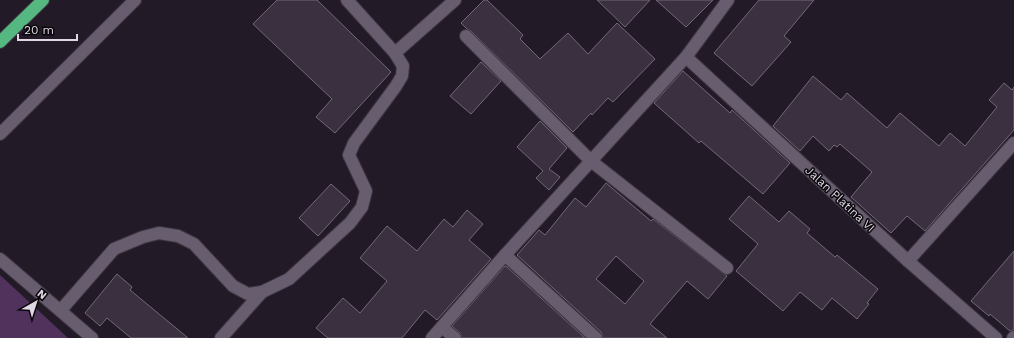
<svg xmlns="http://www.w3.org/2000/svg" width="1014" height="338" viewBox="0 0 1014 338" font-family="'Work Sans',sans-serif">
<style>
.green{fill:#50325d}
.building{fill:#3a303f;stroke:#746879;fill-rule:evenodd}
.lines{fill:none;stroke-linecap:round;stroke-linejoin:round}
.minor-casing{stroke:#3f3843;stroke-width:14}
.highway-casing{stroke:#3f3843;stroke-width:14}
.minor{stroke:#685d6e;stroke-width:12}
.highway{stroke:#56b881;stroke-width:12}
.labels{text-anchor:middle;stroke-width:3;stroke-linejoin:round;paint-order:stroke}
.street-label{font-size:12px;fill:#dfd8e2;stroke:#0a070c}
</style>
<rect width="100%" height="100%" fill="#231a28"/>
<polygon class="green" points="0,275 68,338 0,338"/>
<g class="building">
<polygon points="277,0 317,0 391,72 335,133 316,117 332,99 253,24"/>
<polygon points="484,0 487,0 523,35 520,39 540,59 568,33 588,54 617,23 655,59 613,102 608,98 592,115 591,113 573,132 471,31 467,29 461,23"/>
<polygon points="597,0 650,0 625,27"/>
<polygon points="656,0 713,0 686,27"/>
<polygon points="759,0 814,0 784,36 791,42 752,86 714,53"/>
<polygon points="481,62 501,81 471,114 450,96"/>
<polygon points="683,71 730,113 732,110 790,163 763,194 701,141 699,143 654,103"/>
<polygon points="813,76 841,100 847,93 887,128 900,113 939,146 950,133 965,146 997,107 989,100 1004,83 1012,90 1014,87 1014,130 925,231 907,216 891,233 851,197 872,172 840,144 837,147 834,145 829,151 813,136 800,151 773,126"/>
<polygon points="540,121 567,148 549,169 560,177 549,190 536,178 543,171 517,147"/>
<path d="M 606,183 L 651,221 L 653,219 L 727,276 L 708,299 L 687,281 L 650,324 L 667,338 L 603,338 L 601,332 L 517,255 L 539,230 L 545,235 L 575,198 L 586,207 ZM 616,256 L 644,281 L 625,304 L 596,279 Z"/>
<polygon points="331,184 350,201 318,236 299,218"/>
<polygon points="749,196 779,222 789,211 810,229 807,233 835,257 837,255 878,289 867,303 869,304 857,319 832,298 822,310 800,292 783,311 736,271 758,244 729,219"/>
<polygon points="467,210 483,224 469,240 491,259 437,320 425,310 402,338 328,338 316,328 343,298 360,313 387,281 360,258 387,226 417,251 444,219 453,227"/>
<polygon points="1014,251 1014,330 1010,331 990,314 989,316 971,301"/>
<polygon points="505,266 507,267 585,338 462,338 460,333 452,326"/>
<polygon points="117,274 132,287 130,290 188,338 131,338 107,318 100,326 85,313"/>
</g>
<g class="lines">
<g class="minor-casing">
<g id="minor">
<polyline points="466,36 591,161 727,268"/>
<polyline points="395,53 455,0"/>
<polyline points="686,57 908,261 996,338"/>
<polyline points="0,134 135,0"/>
<polyline points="505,255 596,338"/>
<polyline points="0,259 92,338"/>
<polyline points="908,261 1014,143"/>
<polyline points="61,310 114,249 143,237 159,233 178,236 194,244 233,286 248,294 262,292 289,279 350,223 362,207 366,191 349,155 354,143 396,86 402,76 403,66 395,53 347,0"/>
<polyline points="442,327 455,338"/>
<polyline points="221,338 262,292"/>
<polyline points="432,338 505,255 686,57 728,0"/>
<polyline points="1013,338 1014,337"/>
</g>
</g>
<g class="highway-casing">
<polyline id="highway" points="0,42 43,0"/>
</g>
<use href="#minor" class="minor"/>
<use href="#highway" class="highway"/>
</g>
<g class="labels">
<g class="street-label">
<text transform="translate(840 199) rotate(43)" y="4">Jalan Platina VI</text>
</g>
</g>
<g transform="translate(36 302) rotate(39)" stroke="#0a070c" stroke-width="3" paint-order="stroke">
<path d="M0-3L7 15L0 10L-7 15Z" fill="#dfd8e2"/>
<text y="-6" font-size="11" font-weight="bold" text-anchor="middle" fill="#dfd8e2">N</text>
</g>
<path d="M18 34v6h59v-6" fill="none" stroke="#dfd8e2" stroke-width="2"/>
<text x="24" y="34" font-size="12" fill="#dfd8e2" stroke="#0a070c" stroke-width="3" paint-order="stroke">20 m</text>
</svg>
